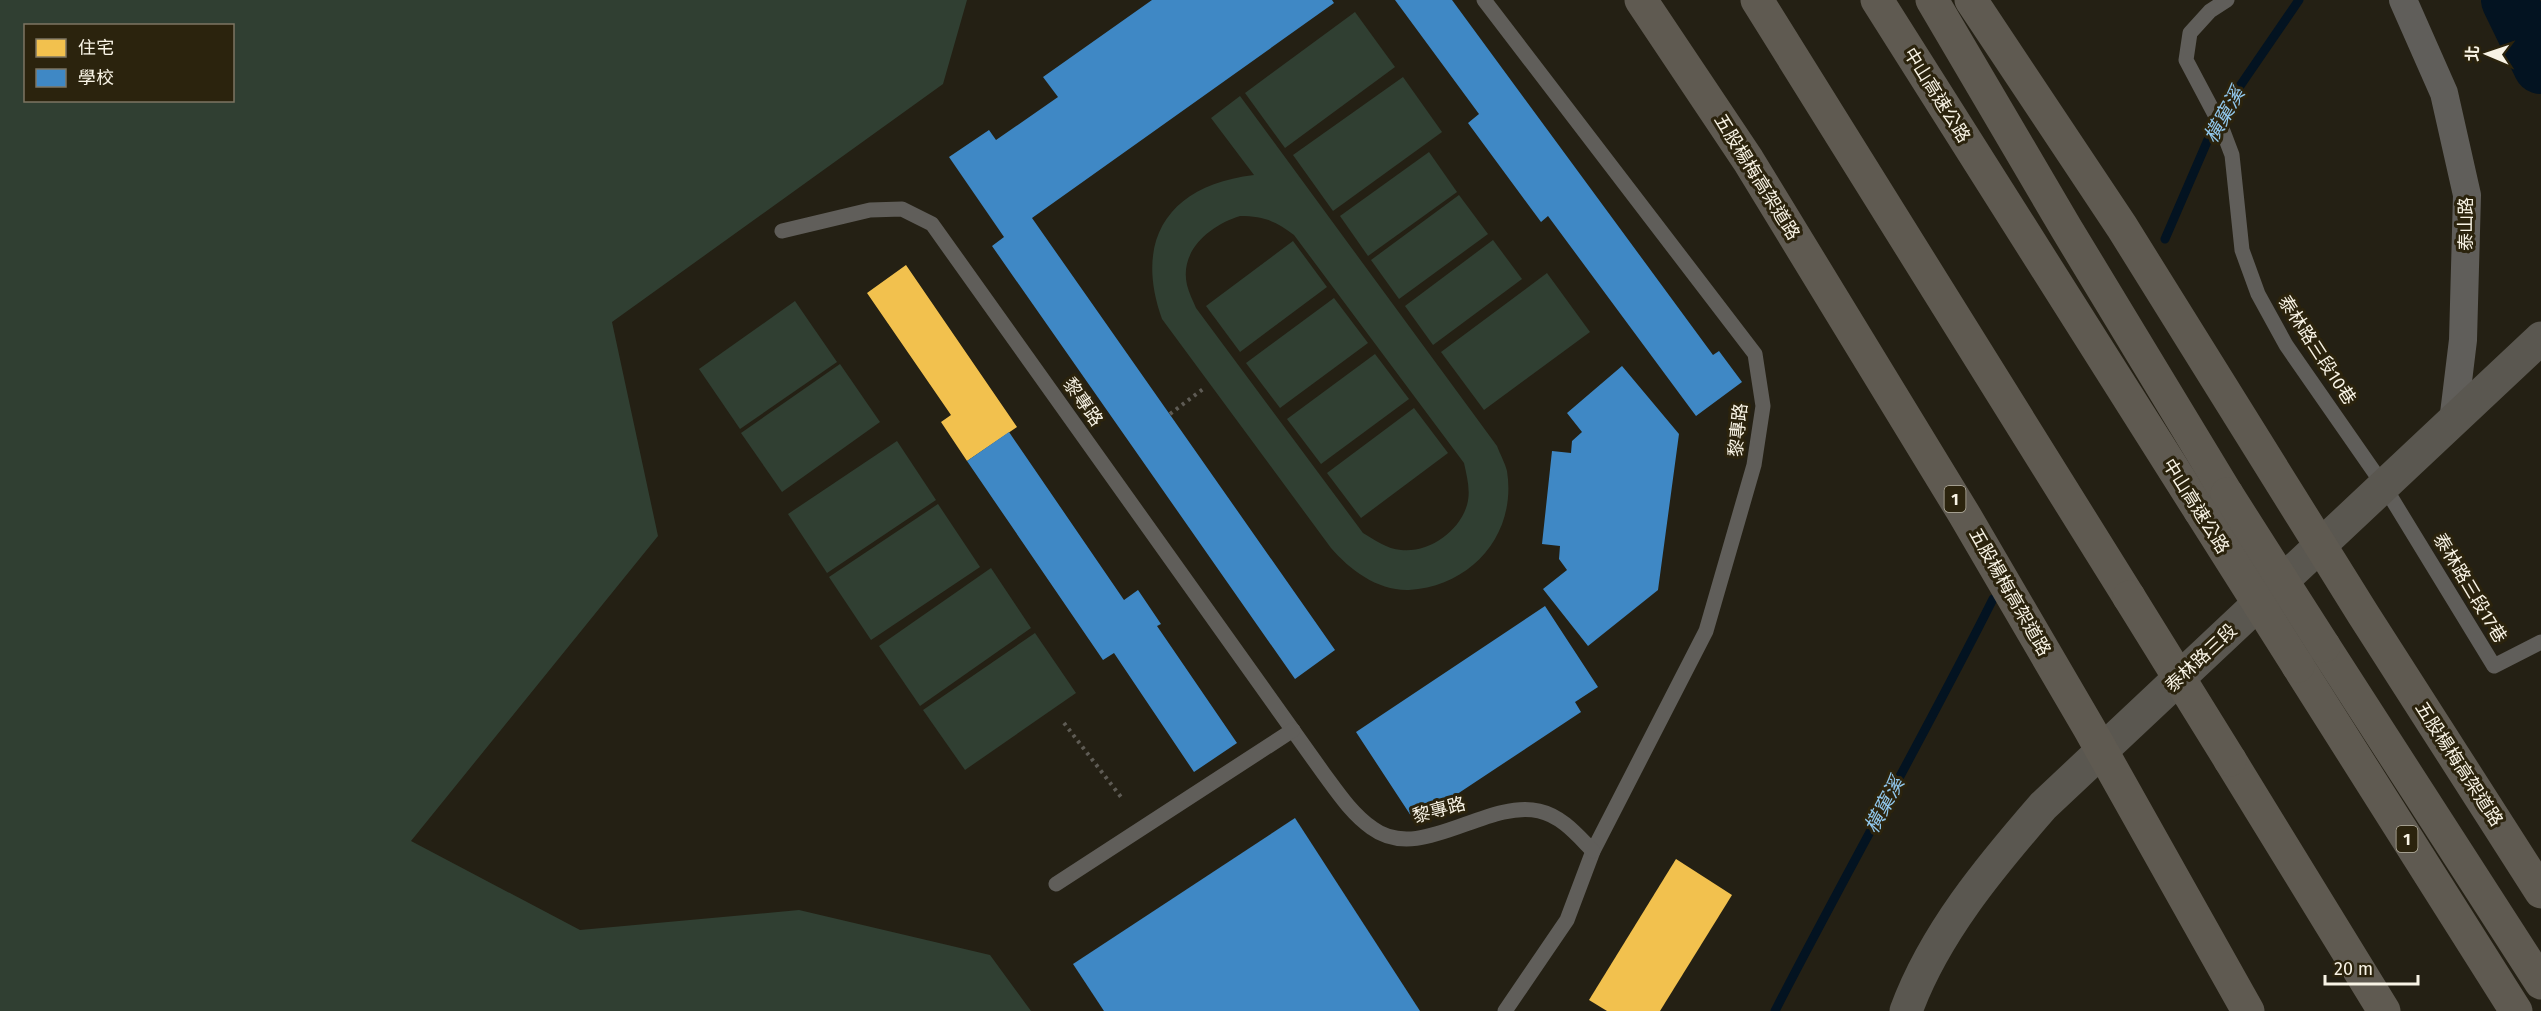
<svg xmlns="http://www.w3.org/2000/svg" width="2541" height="1011" viewBox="0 0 2541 1011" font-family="'Fira Sans','Noto Sans TC',sans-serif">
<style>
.green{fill:#303f32;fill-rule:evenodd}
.homes{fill:#f2c14e}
.schools{fill:#3f88c5}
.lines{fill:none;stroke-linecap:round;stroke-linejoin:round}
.stream{stroke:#031321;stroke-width:9}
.river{stroke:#031321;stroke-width:56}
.path{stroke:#5e5b54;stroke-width:4;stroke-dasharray:3 4.5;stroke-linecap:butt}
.service{stroke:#605e5a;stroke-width:15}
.minor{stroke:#605e5a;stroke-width:28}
.secondary{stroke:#5a5750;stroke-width:33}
.motorway{stroke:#5f5a51;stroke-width:33}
.motorway-bridge{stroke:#5f5a51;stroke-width:33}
.labels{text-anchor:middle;stroke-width:6;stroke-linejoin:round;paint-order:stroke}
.shield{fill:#2b230d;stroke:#bab5a4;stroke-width:1.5}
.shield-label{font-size:16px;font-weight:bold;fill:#f8f3e5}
.street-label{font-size:18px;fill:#f8f3e5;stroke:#2b230d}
.water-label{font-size:20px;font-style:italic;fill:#91c7ec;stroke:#2b230d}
</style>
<rect width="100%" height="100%" fill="#242014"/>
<g class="green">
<path d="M 0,0 L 967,0 L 943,84 L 612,322 L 658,536 L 411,841 L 580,930 L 799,910 L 990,955 L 1031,1011 L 0,1011 ZM 26,26 L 232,26 L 232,100 L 26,100 Z"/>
<polygon points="1355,12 1395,67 1285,148 1245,93"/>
<polygon points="1403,77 1442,132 1333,211 1293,155"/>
<path d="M 1240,96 L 1497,446 C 1500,454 1505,463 1507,471 C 1517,534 1472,586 1409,590 C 1378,591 1350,570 1331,548 L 1162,319 C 1133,238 1170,185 1254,175 L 1211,118 ZM 1240,216 C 1263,216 1276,221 1294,235 L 1464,463 C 1467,477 1471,491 1467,505 C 1459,532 1429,553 1401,550 C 1387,549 1375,540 1363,533 L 1196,308 C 1193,301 1189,293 1187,285 C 1179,250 1211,225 1240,216 Z"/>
<polygon points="1429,152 1457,192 1368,256 1340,216"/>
<polygon points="1459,195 1488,234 1399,299 1371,260"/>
<polygon points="1493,240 1522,279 1433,345 1405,306"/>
<polygon points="1293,241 1327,287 1240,352 1206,306"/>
<polygon points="1547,273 1590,332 1484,410 1441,352"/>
<polygon points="1334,298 1368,343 1280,408 1246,363"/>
<polygon points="795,301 837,362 740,429 699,369"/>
<polygon points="1375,354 1409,399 1321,464 1287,419"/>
<polygon points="840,364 880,422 782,492 741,433"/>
<polygon points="1414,408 1448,453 1361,518 1327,473"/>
<polygon points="897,441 936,500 827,573 788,514"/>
<polygon points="938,504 980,567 871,640 829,577"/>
<polygon points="991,568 1031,628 920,706 879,646"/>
<polygon points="1035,633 1076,693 965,770 923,710"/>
</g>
<g class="homes">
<polygon points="906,265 1017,427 967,461 941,422 951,415 867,293"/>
<polygon points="1676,859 1732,895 1660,1011 1607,1011 1589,1000"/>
</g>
<g class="schools">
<polygon points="1152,0 1332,0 1334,3 1032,218 1335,650 1295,679 992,246 1004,237 949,157 989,130 996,140 1058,97 1043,77"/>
<polygon points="1395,0 1452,0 1713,355 1719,351 1742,382 1696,416 1548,216 1541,222 1468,123 1479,114"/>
<polygon points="1622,366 1679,434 1658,590 1588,646 1543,589 1567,570 1559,559 1560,546 1542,544 1552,451 1571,453 1572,441 1582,432 1567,413"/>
<polygon points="1009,432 1124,600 1138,590 1161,624 1157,626 1237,743 1194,772 1114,653 1103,660 967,461"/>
<polygon points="1545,606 1598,687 1575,702 1581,712 1415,822 1356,732"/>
<polygon points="1295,818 1420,1011 1104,1011 1073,964"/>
</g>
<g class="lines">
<g class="stream">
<polyline points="2165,239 2216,121 2299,0"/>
<path d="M 1775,1011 C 1846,873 1923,738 1993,599"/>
</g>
<polyline class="river" points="2509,0 2541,66"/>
<g class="path">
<polyline points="1170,414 1203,389"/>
<polyline points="1064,723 1121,797"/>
</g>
<g class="service">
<polyline points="1484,0 1755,354 1763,406 1754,465 1706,631 1593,851 1567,920 1505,1011"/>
<polyline points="2227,0 2210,11 2190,33 2186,60 2221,126 2232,155 2242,250 2258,294 2286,345 2384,486 2494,666 2541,642"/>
<path d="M 782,231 L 870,210 L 902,209 L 932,224 L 1324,774 C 1338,793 1352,814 1372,828 C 1420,864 1486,799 1539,811 C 1562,816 1578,836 1593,851"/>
<polyline points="1056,884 1293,730"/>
</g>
<polyline class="minor" points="2403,0 2444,93 2467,195 2463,340 2453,422"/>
<path class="secondary" d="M 1906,1011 C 1934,934 1990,867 2043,806 L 2541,338"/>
<g class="motorway">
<polyline points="1757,0 2129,597"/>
<polyline points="1877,0 2200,511"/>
<polyline points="1932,0 2066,228 2227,494"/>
<polyline points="2324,646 2541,983"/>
<polyline points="2298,666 2516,1011"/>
<polyline points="2230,760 2384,1011"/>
</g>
<g class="motorway-bridge">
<polyline points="1641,0 1748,160 1964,514 2089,728 2248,1011"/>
<polyline points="1971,0 2122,227 2363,614 2541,892"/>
<polyline points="2227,494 2324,646"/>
<polyline points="2200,511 2298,666"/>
<polyline points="2129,597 2230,760"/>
</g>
</g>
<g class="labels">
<g class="shield">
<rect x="1944.5" y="486" width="21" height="26" rx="4.5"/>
<rect x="2396.5" y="826" width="21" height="26" rx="4.5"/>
</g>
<g class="shield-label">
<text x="1955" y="505">1</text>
<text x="2407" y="845">1</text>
</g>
<g class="street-label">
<text transform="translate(1937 95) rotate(58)" y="6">中山高速公路</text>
<text transform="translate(1757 177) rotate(58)" y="6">五股楊梅高架道路</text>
<text transform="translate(2466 224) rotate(-90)" y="6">泰山路</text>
<text transform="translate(2317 350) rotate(57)" y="6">泰林路三段10巷</text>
<text transform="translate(1083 402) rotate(55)" y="6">黎專路</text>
<text transform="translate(1738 430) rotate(-84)" y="6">黎專路</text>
<text transform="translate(2196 506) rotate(58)" y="6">中山高速公路</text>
<text transform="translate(2470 588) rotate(59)" y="6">泰林路三段17巷</text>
<text transform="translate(2010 592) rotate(60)" y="6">五股楊梅高架道路</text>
<text transform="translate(2201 658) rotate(-43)" y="6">泰林路三段</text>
<text transform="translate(2459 764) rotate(57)" y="6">五股楊梅高架道路</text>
<text transform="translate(1439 810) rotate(-15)" y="6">黎專路</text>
</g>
<g class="water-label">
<text transform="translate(2224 115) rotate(-60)" y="7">橫窠溪</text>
<text transform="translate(1884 805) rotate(-62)" y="7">橫窠溪</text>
</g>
</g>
<rect x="24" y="24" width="210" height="78" fill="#2b230d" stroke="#7d7663" stroke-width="1.5"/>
<rect x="36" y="39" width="30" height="18" fill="#f2c14e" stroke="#7d7663" stroke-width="1.5"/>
<text x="78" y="54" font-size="18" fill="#f8f3e5">住宅</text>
<rect x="36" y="69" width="30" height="18" fill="#3f88c5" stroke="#7d7663" stroke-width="1.5"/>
<text x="78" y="84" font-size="18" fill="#f8f3e5">學校</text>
<g transform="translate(2487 54) rotate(272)" stroke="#2b230d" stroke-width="4.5" paint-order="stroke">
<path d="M0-4.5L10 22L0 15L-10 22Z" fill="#f8f3e5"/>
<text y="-9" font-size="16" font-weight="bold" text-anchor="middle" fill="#f8f3e5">北</text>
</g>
<path d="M2325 975v9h93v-9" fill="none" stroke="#f8f3e5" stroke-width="3"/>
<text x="2334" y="975" font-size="18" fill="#f8f3e5" stroke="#2b230d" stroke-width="4.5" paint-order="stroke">20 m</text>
</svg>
